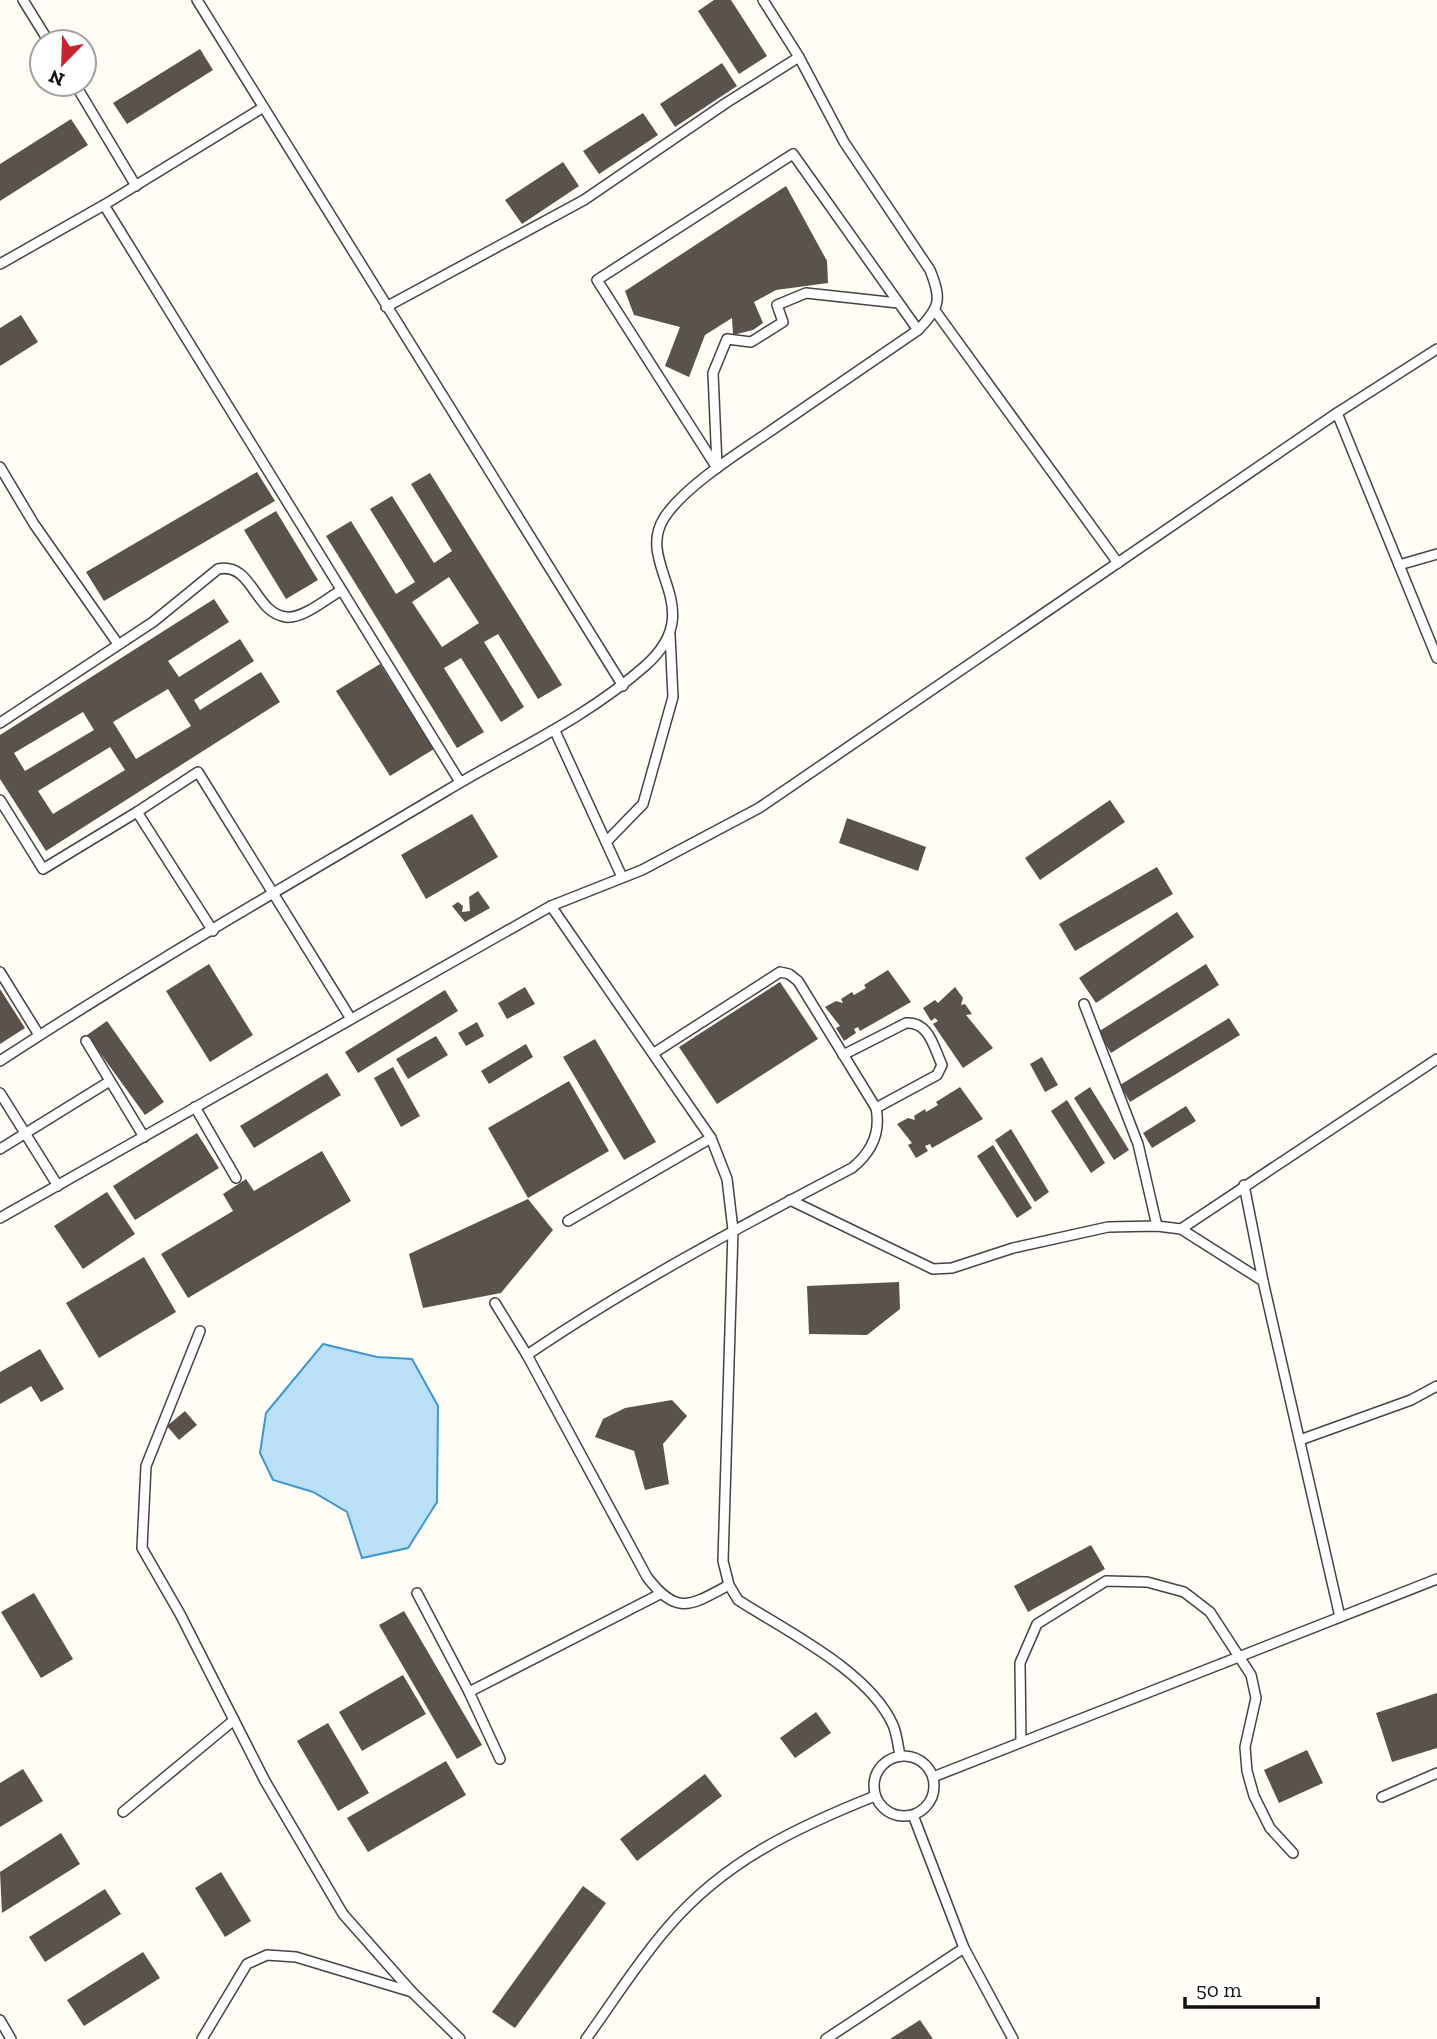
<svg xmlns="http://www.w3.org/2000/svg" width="1437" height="2039" viewBox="0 0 1437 2039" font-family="'Zilla Slab',serif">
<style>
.water{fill:#b9e0f7;stroke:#3f96cf;stroke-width:2}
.building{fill:#5a524d;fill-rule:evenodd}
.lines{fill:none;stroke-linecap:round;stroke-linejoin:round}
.lane-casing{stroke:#444;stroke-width:12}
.lane{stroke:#fff;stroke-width:9}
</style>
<rect width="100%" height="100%" fill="#fffdf5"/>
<polygon class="water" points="323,1344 377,1357 412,1359 438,1406 437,1502 408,1548 362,1558 347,1512 313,1492 273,1480 260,1453 266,1413"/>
<g class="building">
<polygon points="714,0 731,0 767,56 739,74 698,11"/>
<polygon points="200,49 213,70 127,124 113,103"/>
<polygon points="722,63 737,86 675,127 660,104"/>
<polygon points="643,113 658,135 599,174 583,151"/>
<polygon points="71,119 88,145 0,201 0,164"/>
<polygon points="563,162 579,186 522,224 505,200"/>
<polygon points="786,186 827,261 828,283 776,290 754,302 763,323 753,330 733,335 732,318 705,335 689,377 665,366 680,327 634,315 625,291"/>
<polygon points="21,315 38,342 0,366 0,328"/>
<polygon points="257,472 275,501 104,601 86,572"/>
<path d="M 430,473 L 562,685 L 538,699 L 498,634 L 484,642 L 524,707 L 501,722 L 461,658 L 444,668 L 484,732 L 457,748 L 326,536 L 351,521 L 396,594 L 415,582 L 370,509 L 392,496 L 434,563 L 452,551 L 411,484 ZM 449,577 L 479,623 L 442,647 L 412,602 Z"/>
<polygon points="276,511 318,580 286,599 244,530"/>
<path d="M 214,599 L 229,622 L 168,661 L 179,677 L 240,639 L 254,661 L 194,700 L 200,710 L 261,672 L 280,702 L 46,851 L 0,779 L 0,735 ZM 168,689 L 191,726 L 136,759 L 113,722 ZM 83,712 L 94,730 L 25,771 L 14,753 ZM 110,747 L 125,770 L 53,814 L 38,791 Z"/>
<polygon points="380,664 434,749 390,776 336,691"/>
<polygon points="1110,800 1125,822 1040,880 1025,858"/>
<polygon points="472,814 498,857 426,899 401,855"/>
<polygon points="847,818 926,847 918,871 839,843"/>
<polygon points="1157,867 1173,894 1075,951 1059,924"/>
<polygon points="478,891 490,908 465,922 452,906 458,902 463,906 462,912 470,911 469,897"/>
<polygon points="1177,912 1194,937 1096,1003 1079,978"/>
<polygon points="209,964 253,1035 210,1062 166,991"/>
<polygon points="1206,964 1219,985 1111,1053 1098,1032"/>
<polygon points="888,970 911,1002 860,1031 858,1027 854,1029 856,1033 844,1041 836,1028 840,1026 825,1007 836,1001 843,1003 841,999 852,992 854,995 866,988 864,985"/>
<polygon points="780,982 818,1039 717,1104 679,1047"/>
<polygon points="525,987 535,1004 507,1019 498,1003"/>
<polygon points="955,987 963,998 961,1005 965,1004 972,1014 966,1015 993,1048 963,1068 933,1024 938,1021 935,1018 931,1021 923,1008 935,1000 938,1003"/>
<polygon points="0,989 25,1028 0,1044"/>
<polygon points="445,990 458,1011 358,1073 345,1052"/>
<polygon points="1229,1018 1240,1035 1130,1102 1120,1085"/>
<polygon points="107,1021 164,1102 145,1115 87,1035"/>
<polygon points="477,1022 484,1036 466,1046 458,1033"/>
<polygon points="436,1036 448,1055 408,1079 396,1059"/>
<polygon points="595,1039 656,1142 624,1160 563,1057"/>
<polygon points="526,1044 533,1057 489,1084 481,1071"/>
<polygon points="1042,1057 1058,1085 1045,1092 1030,1064"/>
<polygon points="393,1067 420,1116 401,1127 374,1078"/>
<polygon points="327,1073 341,1095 254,1148 240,1126"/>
<polygon points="569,1081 609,1151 528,1198 488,1128"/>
<polygon points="960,1087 983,1119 932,1148 930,1144 925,1146 928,1151 916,1158 908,1145 912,1143 897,1124 908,1118 915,1120 914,1116 925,1109 926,1112 938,1105 936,1102"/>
<polygon points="1090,1087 1129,1150 1114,1160 1074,1098"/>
<polygon points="1067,1100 1105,1163 1091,1173 1051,1111"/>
<polygon points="1186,1106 1196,1121 1152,1148 1143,1133"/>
<polygon points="1011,1129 1049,1192 1035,1202 995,1140"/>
<polygon points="197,1133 219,1168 135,1220 113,1186"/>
<polygon points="993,1145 1032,1208 1017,1218 977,1156"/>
<polygon points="322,1151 351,1201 188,1298 161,1254 233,1211 223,1194 246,1179 254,1191"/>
<polygon points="107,1192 135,1234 83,1269 54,1226"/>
<polygon points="528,1199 553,1230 501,1293 423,1308 409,1254"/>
<polygon points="144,1257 176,1312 99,1358 66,1303"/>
<polygon points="899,1282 900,1309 867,1335 809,1334 807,1286"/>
<polygon points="40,1349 64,1389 41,1402 31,1386 0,1404 0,1372"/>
<polygon points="672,1400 687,1416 663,1444 669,1484 645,1490 634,1451 595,1437 603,1419 625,1408"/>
<polygon points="185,1411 197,1425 179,1440 167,1426"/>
<polygon points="1091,1545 1105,1569 1028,1612 1014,1586"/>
<polygon points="34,1593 73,1659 41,1678 1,1612"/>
<polygon points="404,1611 482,1745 457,1759 379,1625"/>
<polygon points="403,1675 426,1714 362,1751 339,1712"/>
<polygon points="1437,1693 1437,1748 1392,1762 1376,1713"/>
<polygon points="816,1712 831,1733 795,1758 780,1738"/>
<polygon points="328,1723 369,1793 338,1811 297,1741"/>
<polygon points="1307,1750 1323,1783 1279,1803 1264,1770"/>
<polygon points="446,1761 466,1795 368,1852 347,1818"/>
<polygon points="23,1769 43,1801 0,1827 0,1783"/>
<polygon points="705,1774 722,1796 637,1861 620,1839"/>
<polygon points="61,1833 80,1864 2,1913 0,1872"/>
<polygon points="221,1872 251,1921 225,1937 195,1888"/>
<polygon points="583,1886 606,1903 515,2028 492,2012"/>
<polygon points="105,1889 121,1914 45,1962 29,1937"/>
<polygon points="143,1952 160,1978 84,2026 67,2000"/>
<polygon points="920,2020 933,2039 890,2039"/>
</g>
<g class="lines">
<g class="lane-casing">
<g id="lane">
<polyline points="23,0 49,42"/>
<polyline points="197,0 623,686"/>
<polyline points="75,84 136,186"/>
<polyline points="104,205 460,782"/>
<polyline points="0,264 104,205 262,108"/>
<polyline points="386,307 584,200 726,103 799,57"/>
<polyline points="936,312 1118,563"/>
<polyline points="1337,413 1437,658"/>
<polyline points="717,466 713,373 727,339 751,342 783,322 777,305 806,293 898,303"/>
<polyline points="0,467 34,524 118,644"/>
<polyline points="717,468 597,280 793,154 918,330"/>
<polyline points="1399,565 1437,554"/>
<path d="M 0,723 L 153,622 L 218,569 C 253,562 254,613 286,617 C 303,619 326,599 340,591"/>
<polyline points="555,731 622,877"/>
<polyline points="0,800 43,869 137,812"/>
<polyline points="606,842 643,804 673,697 670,635"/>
<path d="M 551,906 L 711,1138 L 727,1179 L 733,1230 L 723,1561 L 729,1585 L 738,1600 C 786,1631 869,1671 893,1725 C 897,1734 898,1746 900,1756"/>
<polyline points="213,931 137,812 198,772 351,1019"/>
<polyline points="0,972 39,1035"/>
<polyline points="1084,1004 1138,1144 1157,1226"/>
<polyline points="86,1041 144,1137"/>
<path d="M 654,1053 L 780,972 L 789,974 L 798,981 L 876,1108 C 881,1133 872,1152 852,1168 C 741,1226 630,1285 527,1355 L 647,1577 C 677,1616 690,1606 729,1585"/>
<path d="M 843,1055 L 906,1023 C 929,1021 934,1048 942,1065 L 937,1075 L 876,1108"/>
<path d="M 0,1061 C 145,966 297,880 446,791 C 514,750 585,719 645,666 C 711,608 634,566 664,518 C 684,487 738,453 769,432 C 819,398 868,364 918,330 C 940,307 942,300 930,270 L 844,142 L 799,57 L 763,0"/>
<polyline points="0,1093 58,1186"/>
<polyline points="195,1107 236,1178"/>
<polyline points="0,1149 110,1081"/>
<polyline points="1244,1185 1263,1281"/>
<polyline points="790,1200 933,1269 952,1268 1013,1248 1108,1227 1157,1226 1181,1229 1263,1281 1340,1617"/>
<polyline points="0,1218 551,906 642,870 759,808 1337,413 1437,349"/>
<polyline points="568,1221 711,1138"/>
<polyline points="1181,1229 1437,1059"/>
<polyline points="495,1303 527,1355"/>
<polyline points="200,1331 146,1466 142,1548 180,1614 265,1781 343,1914 412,1992"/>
<polyline points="1300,1440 1411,1400 1437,1386"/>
<polyline points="417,1593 469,1692"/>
<polyline points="1021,1742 1020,1663 1037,1624 1106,1581 1147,1582 1184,1592 1210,1612 1251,1675 1256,1698 1245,1747 1247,1771 1254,1796 1270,1828 1293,1853"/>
<circle cx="904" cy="1786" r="30"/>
<polyline points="500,1759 469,1692 660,1594"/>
<polyline points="933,1777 1437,1579"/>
<polyline points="1382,1797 1437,1773"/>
<polyline points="123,1812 234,1720"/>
<polyline points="913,1815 964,1948 1013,2039"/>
<polyline points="0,2020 11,2039"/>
<polyline points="202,2039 247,1964 267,1955 296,1957 412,1992 460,2039"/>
<path d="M 586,2039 C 613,2002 638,1961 669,1926 C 725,1861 797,1827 875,1796"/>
<polyline points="826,2039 964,1948"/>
</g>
</g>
<use href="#lane" class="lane"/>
</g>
<g transform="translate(63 63) rotate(203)"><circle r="33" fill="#ffffff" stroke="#a0a0a0" stroke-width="2"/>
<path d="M0-5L12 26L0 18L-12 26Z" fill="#c4262e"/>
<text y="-10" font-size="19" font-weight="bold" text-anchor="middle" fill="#111111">N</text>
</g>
<path d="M1185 1997v10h133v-10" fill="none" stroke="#111111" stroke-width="3.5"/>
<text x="1196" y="1997" font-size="21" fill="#111111" stroke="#ffffff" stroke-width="5" paint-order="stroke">50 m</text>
</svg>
